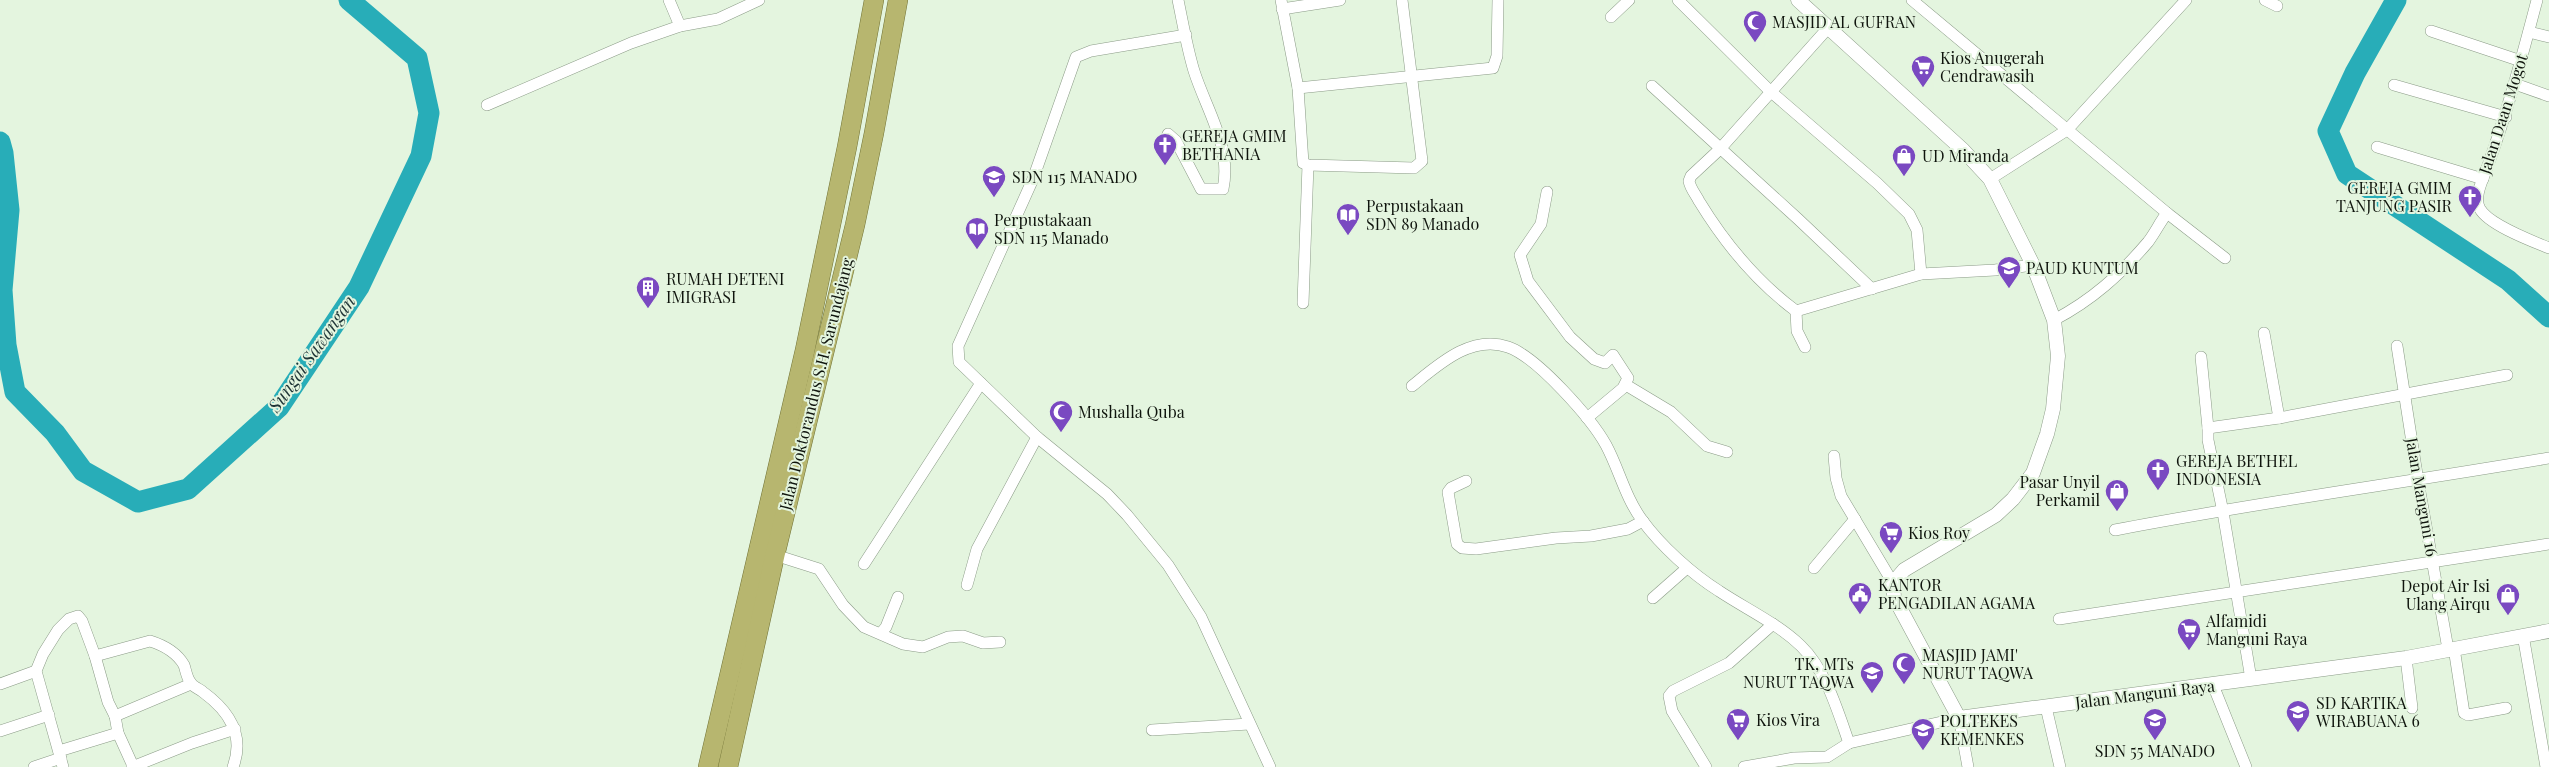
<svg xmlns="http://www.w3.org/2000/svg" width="2549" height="767" viewBox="0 0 2549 767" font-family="'Playfair Display',serif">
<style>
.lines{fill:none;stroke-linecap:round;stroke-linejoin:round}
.river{stroke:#28adb8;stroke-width:21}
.minor-casing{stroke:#8b9b87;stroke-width:12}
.tertiary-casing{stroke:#8b9b87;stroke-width:15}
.trunk-casing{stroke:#707135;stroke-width:20}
.minor{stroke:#fff;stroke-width:11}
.tertiary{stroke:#fff;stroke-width:14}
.trunk{stroke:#b7b66f;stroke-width:19}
.labels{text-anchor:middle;stroke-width:4;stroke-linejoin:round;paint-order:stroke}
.poi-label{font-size:16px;fill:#0f140d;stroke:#e4f5df;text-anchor:start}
.street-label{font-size:16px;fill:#0f140d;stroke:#e4f5df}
.water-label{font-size:18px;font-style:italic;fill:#1f3537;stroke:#e4f5df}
</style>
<rect width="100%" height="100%" fill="#e4f5df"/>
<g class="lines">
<g class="river">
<polyline points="2396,0 2355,73 2328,131 2347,174 2508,280 2549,317"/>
<polyline points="0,142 3,153 9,210 2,290 6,345 15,392 55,433 83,471 138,502 188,489 279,407 359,287 421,156 429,113 417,58 349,0"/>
</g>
<g class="minor-casing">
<g id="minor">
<polyline points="669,0 680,26"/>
<polyline points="1281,0 1298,88 1303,163 1308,165 1414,168 1422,161 1402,0"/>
<polyline points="1678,0 1770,91 1877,183 1909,214 1917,230 1921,274"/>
<path d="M 1912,0 L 2167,213 C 2160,222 2155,233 2148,242 C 2120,275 2092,300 2054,320"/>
<polyline points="2265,0 2277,6"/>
<path d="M 2537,0 C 2522,57 2507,113 2487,168 C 2483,179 2473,198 2480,209 C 2489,225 2532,241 2549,248"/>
<polyline points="1282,9 1340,0"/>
<polyline points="1611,17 1629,0"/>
<polyline points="2431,31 2521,61"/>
<polyline points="2529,32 2549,37"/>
<polyline points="1186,35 1091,51 1076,57 1033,179 958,346 959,362 1037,437 1107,494 1127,515 1168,565 1201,617 1270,767"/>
<polyline points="2515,84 2549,96"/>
<polyline points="2394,85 2506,117"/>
<polyline points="1652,86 1798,219 1872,289"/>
<polyline points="1298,88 1493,68 1497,56 1498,0"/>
<polyline points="487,105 631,43 680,26 718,19 759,0"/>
<path d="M 1168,134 L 1176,141 L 1201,189 L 1223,189 C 1232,147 1206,109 1194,71 C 1187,48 1183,24 1178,0"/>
<polyline points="2377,147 2483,179"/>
<polyline points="1990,179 2067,130 2186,0"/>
<polyline points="1547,192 1541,224 1520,255 1528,281 1570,337 1594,359 1605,363 1613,355 1628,378 1623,388 1587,418"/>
<polyline points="2167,213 2225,258"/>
<polyline points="1303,303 1308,165"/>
<path d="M 1796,311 C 1757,282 1724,242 1699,201 C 1696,195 1690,188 1689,181 L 1691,176 L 1720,149 L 1828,28"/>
<polyline points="1796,311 1921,274 1995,270 2033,265"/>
<polyline points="1796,311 1797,331 1805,347"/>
<polyline points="2264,333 2279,418"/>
<polyline points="2397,346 2418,481 2448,649"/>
<polyline points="2201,357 2208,428 2208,440 2223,512 2251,679"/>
<polyline points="1626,385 1671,412 1707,446 1727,452"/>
<path d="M 1412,386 C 1438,365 1471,334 1508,347 C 1537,357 1591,418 1606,445 C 1619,469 1625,497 1642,520 C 1661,546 1692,574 1719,591 C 1746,609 1777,623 1801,646 C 1826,670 1838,712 1849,743"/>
<polyline points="2208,428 2279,418 2507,375"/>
<polyline points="1834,456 1836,478 1841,496 1893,583"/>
<polyline points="1466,481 1451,488 1448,492 1457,544 1462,548 1476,549 1556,538 1591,536 1628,529 1643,521"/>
<path d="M 2115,530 C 2259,502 2404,483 2549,458"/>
<polyline points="775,555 819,569 843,605 864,627 903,644 923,647 948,637 963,636 983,643 1000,642"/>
<polyline points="864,564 981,383"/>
<polyline points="1814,568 1855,519"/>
<polyline points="967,585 977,549 1037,437"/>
<polyline points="1653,598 1687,568"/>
<polyline points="2059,619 2549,544"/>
<polyline points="881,633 886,627 898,597"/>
<polyline points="2523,635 2546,767"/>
<polyline points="2454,648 2464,713 2468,715 2506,708"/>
<polyline points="95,656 108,702 115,716"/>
<polyline points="2406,658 2412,708"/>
<polyline points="0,684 36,671"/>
<polyline points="2213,685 2246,767"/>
<polyline points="2046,707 2060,767"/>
<polyline points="1152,730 1249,724"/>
<polyline points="0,731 49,715"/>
<polyline points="59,751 118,733"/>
<polyline points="133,766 118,733 115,716 191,684"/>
<polyline points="34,767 61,758"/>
<path d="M 63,767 L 36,671 L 43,654 L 58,630 L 69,619 L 78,616 L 82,621 L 95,656 L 150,641 C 163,645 177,653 184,665 C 186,671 187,679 191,683 C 193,687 200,689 203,692 C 229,711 245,735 233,767"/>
<polyline points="132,767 192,743 235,729"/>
<polyline points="1706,767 1672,711 1669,696 1673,691 1729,663 1773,624"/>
<polyline points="1744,767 1794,758 1827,757 1849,743 1959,718 1968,767"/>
</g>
</g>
<g class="tertiary-casing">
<polyline id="tertiary" points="1798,0 1963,150 1990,179 2033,265 2054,320 2058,356 2053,409 2047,434 2033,473 2013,499 1996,515 1904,570 1893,583 1894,597 1959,718 2406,658 2549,631"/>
</g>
<g class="trunk-casing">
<g id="trunk">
<polyline points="708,767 805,350 847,147 874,0"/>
<polyline points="728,767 775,555 855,225 874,133 898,0"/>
</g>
</g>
<use href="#minor" class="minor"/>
<use href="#tertiary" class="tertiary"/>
<use href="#trunk" class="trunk"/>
</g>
<defs>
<g id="mosque-pin" transform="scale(1.25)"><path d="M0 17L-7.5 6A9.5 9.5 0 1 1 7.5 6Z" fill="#7a49c1" stroke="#e4f5df"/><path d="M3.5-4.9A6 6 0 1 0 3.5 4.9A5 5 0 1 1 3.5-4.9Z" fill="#fff"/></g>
<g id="supermarket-pin" transform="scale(1.25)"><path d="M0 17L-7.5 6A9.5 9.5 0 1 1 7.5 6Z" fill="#7a49c1" stroke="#e4f5df"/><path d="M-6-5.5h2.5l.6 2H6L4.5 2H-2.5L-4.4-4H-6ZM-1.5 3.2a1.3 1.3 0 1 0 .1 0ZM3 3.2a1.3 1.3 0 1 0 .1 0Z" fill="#fff"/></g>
<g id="church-pin" transform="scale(1.25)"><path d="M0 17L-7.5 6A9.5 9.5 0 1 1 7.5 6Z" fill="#7a49c1" stroke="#e4f5df"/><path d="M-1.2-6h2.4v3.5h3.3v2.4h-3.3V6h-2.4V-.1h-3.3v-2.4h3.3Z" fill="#fff"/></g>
<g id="shop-pin" transform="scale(1.25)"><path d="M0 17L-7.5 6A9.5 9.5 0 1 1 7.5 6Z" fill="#7a49c1" stroke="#e4f5df"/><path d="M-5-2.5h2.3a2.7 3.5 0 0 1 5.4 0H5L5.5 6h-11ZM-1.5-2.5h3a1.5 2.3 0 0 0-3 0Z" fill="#fff"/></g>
<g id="school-pin" transform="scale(1.25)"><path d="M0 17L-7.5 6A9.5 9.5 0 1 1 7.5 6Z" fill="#7a49c1" stroke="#e4f5df"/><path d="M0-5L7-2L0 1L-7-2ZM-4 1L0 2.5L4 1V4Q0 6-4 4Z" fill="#fff"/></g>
<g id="library-pin" transform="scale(1.25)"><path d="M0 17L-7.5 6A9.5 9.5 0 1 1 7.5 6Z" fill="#7a49c1" stroke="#e4f5df"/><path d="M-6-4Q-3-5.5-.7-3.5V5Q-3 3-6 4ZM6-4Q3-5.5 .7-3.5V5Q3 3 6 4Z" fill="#fff"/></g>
<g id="building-pin" transform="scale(1.25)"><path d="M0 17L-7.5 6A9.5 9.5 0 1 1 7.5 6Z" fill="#7a49c1" stroke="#e4f5df"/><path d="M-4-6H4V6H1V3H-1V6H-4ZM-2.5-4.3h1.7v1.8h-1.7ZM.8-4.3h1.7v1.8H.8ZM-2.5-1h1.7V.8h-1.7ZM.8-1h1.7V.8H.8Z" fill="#fff"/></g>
<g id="civic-pin" transform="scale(1.25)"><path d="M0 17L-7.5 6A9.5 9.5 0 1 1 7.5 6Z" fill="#7a49c1" stroke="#e4f5df"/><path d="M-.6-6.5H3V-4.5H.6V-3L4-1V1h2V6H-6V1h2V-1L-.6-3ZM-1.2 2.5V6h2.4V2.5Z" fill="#fff"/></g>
<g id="university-pin" transform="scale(1.25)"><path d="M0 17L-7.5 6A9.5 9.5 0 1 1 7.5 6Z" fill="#7a49c1" stroke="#e4f5df"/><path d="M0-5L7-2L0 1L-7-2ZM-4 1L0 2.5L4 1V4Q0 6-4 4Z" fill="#fff"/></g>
</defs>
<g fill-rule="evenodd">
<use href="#mosque-pin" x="1755" y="22"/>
<use href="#supermarket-pin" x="1923" y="67"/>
<use href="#church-pin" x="1165" y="145"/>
<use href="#shop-pin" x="1904" y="156"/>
<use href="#school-pin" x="994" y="177"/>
<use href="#church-pin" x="2470" y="197"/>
<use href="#library-pin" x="1348" y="215"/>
<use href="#library-pin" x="977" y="229"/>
<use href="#school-pin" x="2009" y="268"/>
<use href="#building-pin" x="648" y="288"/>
<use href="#mosque-pin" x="1061" y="412"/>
<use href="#church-pin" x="2158" y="470"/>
<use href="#shop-pin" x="2117" y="491"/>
<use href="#supermarket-pin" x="1891" y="533"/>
<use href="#civic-pin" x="1860" y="594"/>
<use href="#shop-pin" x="2508" y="595"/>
<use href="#supermarket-pin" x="2189" y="630"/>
<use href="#mosque-pin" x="1904" y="664"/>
<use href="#school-pin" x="1872" y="673"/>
<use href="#school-pin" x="2298" y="712"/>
<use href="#supermarket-pin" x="1738" y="720"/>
<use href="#school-pin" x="2155" y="720"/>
<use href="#university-pin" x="1923" y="730"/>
</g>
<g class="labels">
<g class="poi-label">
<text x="1772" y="28">MASJID AL GUFRAN</text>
<text x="1940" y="64">Kios Anugerah<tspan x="1940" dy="18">Cendrawasih</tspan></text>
<text x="1182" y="142">GEREJA GMIM<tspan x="1182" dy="18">BETHANIA</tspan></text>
<text x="1922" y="162">UD Miranda</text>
<text x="1012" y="183">SDN 115 MANADO</text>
<text x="2452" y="194" text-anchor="end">GEREJA GMIM<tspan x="2452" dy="18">TANJUNG PASIR</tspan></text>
<text x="1366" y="212">Perpustakaan<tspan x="1366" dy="18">SDN 89 Manado</tspan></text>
<text x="994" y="226">Perpustakaan<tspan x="994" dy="18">SDN 115 Manado</tspan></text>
<text x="2026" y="274">PAUD KUNTUM</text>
<text x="666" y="285">RUMAH DETENI<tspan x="666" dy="18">IMIGRASI</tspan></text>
<text x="1078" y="418">Mushalla Quba</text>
<text x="2176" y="467">GEREJA BETHEL<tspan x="2176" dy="18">INDONESIA</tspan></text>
<text x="2100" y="488" text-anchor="end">Pasar Unyil<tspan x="2100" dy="18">Perkamil</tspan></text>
<text x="1908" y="539">Kios Roy</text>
<text x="1878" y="591">KANTOR<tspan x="1878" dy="18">PENGADILAN AGAMA</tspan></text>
<text x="2490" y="592" text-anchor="end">Depot Air Isi<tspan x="2490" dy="18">Ulang Airqu</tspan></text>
<text x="2206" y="627">Alfamidi<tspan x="2206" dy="18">Manguni Raya</tspan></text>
<text x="1922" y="661">MASJID JAMI'<tspan x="1922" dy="18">NURUT TAQWA</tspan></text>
<text x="1854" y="670" text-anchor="end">TK, MTs<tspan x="1854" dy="18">NURUT TAQWA</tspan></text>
<text x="2316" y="709">SD KARTIKA<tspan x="2316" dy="18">WIRABUANA 6</tspan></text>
<text x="1756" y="726">Kios Vira</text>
<text x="1940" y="727">POLTEKES<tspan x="1940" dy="18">KEMENKES</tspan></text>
<text x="2155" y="757" text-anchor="middle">SDN 55 MANADO</text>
</g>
<g class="street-label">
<text transform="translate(2503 114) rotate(-72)" y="6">Jalan Daan Mogot</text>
<text transform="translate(816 384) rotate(-76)" y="6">Jalan Doktorandus S.H. Sarundajang</text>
<text transform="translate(2422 497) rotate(80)" y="6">Jalan Manguni 16</text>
<text transform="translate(2145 694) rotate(-7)" y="6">Jalan Manguni Raya</text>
</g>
<g class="water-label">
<text transform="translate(312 354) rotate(-55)" y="6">Sungai Sawangan</text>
</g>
</g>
</svg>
